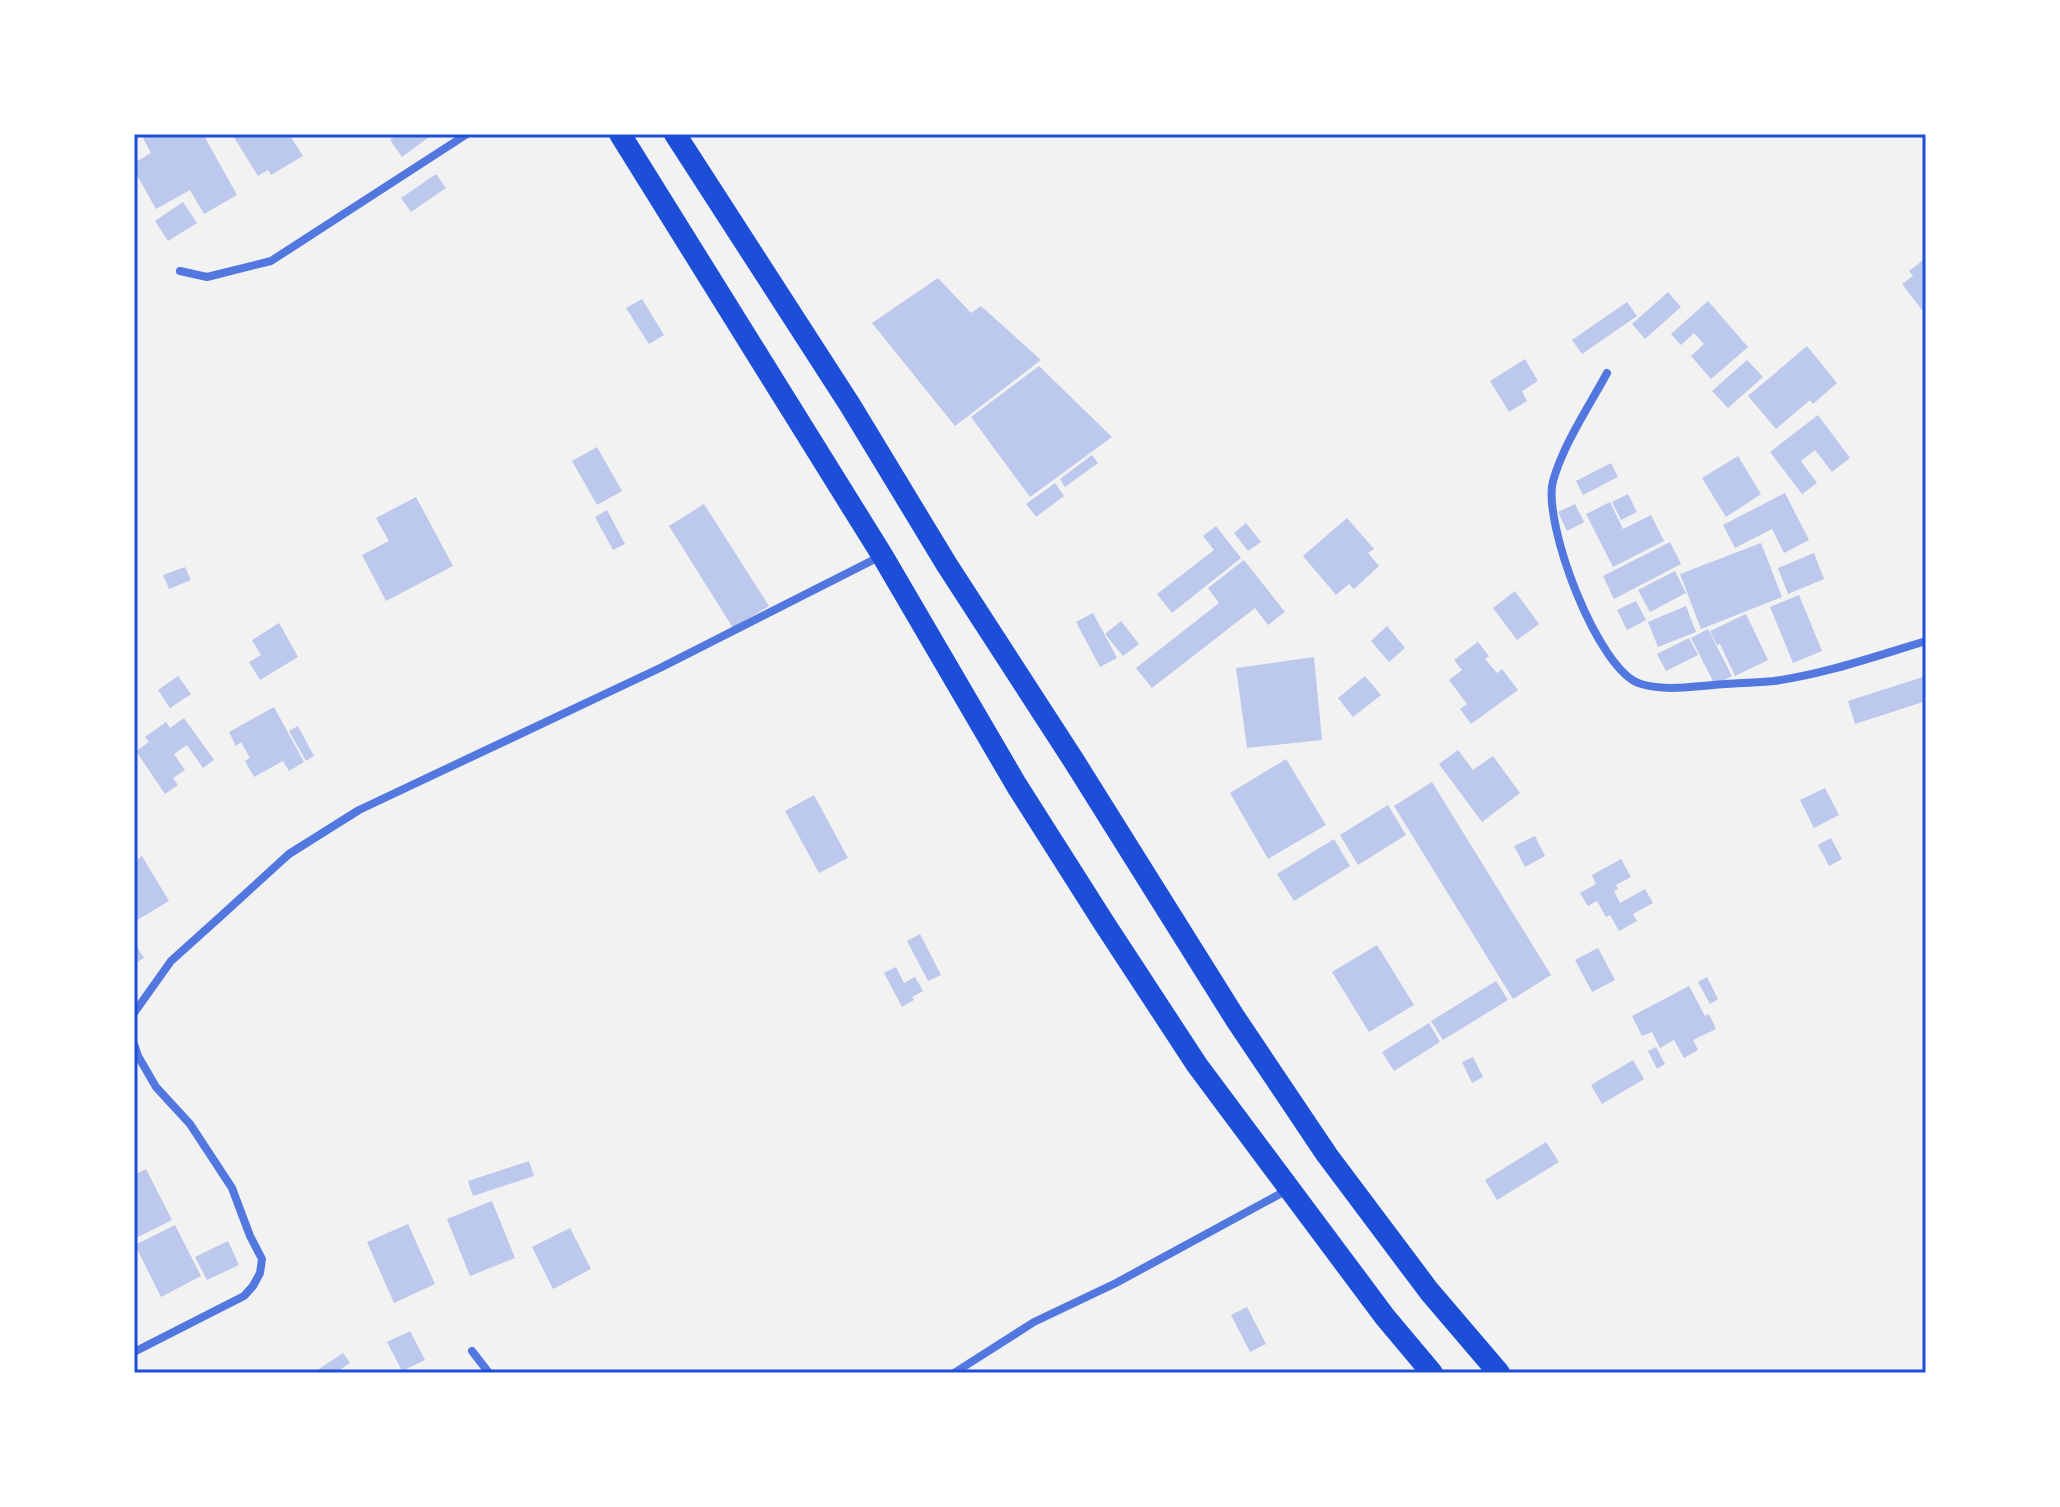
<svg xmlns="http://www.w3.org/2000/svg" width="2060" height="1507" viewBox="0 0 2060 1507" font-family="'Fira Sans',sans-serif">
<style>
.building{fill:#bdc9ec}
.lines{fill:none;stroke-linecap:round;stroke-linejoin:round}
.minor{stroke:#5277de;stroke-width:8}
.trunk{stroke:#1d4ed8;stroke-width:22}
.neatline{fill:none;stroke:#1d4ed8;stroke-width:3}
</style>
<rect width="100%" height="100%" fill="#f2f2f2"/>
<g class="building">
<polygon points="149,134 203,134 237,195 204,214 190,190 156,209 134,170 134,163 151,153 143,138"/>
<polygon points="232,134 289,134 303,156 271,175 268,170 258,176"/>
<polygon points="398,134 433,134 402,157 390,140"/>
<polygon points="436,174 446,188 411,212 401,198"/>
<polygon points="183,202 197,223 168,241 155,221"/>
<polygon points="1926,258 1926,315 1902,284 1913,276 1909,271"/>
<polygon points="938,278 971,313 981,306 1041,360 955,426 872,323"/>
<polygon points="1668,292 1681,307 1645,339 1632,324"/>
<polygon points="642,299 664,335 649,344 626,308"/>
<polygon points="1708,301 1748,347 1711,379 1691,356 1704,344 1694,333 1681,345 1671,334"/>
<polygon points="1627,302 1637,316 1582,354 1572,340"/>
<polygon points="1807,346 1837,383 1813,404 1810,400 1776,429 1748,396"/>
<polygon points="1525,359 1538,381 1522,391 1527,401 1509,412 1490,381"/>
<polygon points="1747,360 1763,377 1728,408 1712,391"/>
<polygon points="1039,366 1112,437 1030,497 971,417"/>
<polygon points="1818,415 1850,458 1832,472 1815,450 1801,461 1817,483 1802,494 1770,452"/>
<polygon points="597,447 622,491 597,505 572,461"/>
<polygon points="1092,455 1098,463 1065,487 1060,479"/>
<polygon points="1738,456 1761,494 1726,517 1702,478"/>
<polygon points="1611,463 1618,477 1583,495 1576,481"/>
<polygon points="1055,483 1064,496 1036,517 1026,504"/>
<polygon points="1785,493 1809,540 1784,553 1772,529 1735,548 1723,525"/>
<polygon points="1628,494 1637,512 1621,520 1612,502"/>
<polygon points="416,497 453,566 386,601 362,555 389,541 376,518"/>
<polygon points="1610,502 1623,529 1651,515 1664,541 1613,567 1586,514"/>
<polygon points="704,504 769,606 733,628 669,526"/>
<polygon points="1575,504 1584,522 1567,531 1558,512"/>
<polygon points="607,510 625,544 613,550 595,517"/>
<polygon points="1347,518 1374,549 1368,553 1379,566 1354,589 1349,584 1336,595 1303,556"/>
<polygon points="1246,523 1261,542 1248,551 1234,533"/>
<polygon points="1216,526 1241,558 1172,613 1157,594 1214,550 1203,536"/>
<polygon points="1670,542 1681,564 1614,599 1603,576"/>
<polygon points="1761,543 1782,597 1701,629 1680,574"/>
<polygon points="1814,553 1824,579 1788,594 1778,568"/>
<polygon points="1244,560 1285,612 1268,625 1255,608 1152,688 1136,668 1219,603 1208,588"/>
<polygon points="185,567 191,580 169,589 163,575"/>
<polygon points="1675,571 1686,593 1650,612 1638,590"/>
<polygon points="1515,591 1539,624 1517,640 1493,608"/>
<polygon points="1799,595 1822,651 1793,663 1770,607"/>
<polygon points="1636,601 1646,620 1627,630 1617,610"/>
<polygon points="1686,606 1696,632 1658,647 1648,622"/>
<polygon points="1093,613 1117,658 1100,667 1076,622"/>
<polygon points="1746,614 1768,660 1735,676 1720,644 1717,645 1710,631"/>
<polygon points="1121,621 1139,644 1123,656 1105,634"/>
<polygon points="279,623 298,657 260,680 249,662 261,655 252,640"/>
<polygon points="1387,626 1405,648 1389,662 1371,641"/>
<polygon points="1708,629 1732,676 1715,685 1691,638"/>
<polygon points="1689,638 1698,655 1666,671 1657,654"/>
<polygon points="1478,642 1489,656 1485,659 1497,673 1502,669 1518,690 1471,724 1460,709 1467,704 1449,680 1462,670 1454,660"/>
<polygon points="1314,657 1322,740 1247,748 1236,668"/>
<polygon points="178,676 191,694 170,708 158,690"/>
<polygon points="1365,676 1381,695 1353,717 1338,698"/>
<polygon points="1926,676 1926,701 1855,724 1848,701"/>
<polygon points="274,707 304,762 289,771 283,761 254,777 245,761 250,758 241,742 236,746 229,732"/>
<polygon points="184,718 214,760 203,768 187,745 174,754 185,770 173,778 178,785 165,794 136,751 149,742 145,737 166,722 170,728"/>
<polygon points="298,726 314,756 306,761 289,731"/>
<polygon points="1458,750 1473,770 1493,756 1520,793 1482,822 1439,764"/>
<polygon points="1286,759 1326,825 1268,859 1230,793"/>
<polygon points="1432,782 1551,975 1513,999 1394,806"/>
<polygon points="1825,788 1839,815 1814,828 1800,800"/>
<polygon points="814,795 848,858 819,873 785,811"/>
<polygon points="1388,805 1406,835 1358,865 1340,835"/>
<polygon points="1535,836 1545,856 1525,867 1514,846"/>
<polygon points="1831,838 1842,859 1829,866 1818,845"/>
<polygon points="1334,839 1350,866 1294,901 1277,874"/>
<polygon points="142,856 169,901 134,922 134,862"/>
<polygon points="1621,859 1631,877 1616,885 1618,889 1614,891 1620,903 1645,889 1653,903 1633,914 1637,921 1619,931 1610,915 1606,917 1597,901 1588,906 1580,893 1596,884 1592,875"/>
<polygon points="920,934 941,975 928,981 907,941"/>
<polygon points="134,942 144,958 134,964"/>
<polygon points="1377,945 1414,1005 1369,1032 1332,972"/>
<polygon points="1598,948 1615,980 1592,992 1575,960"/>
<polygon points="896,967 904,983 915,977 923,991 912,997 914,1000 902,1007 884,973"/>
<polygon points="1707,977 1718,999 1710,1004 1698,982"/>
<polygon points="1496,981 1508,1000 1443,1040 1431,1021"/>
<polygon points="1689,986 1705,1016 1709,1014 1716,1029 1693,1040 1698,1050 1684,1058 1674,1040 1660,1048 1652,1032 1642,1036 1632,1016"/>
<polygon points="1429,1023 1440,1042 1394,1071 1382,1052"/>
<polygon points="1656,1047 1665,1064 1657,1069 1648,1051"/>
<polygon points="1473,1057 1483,1077 1472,1083 1462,1062"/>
<polygon points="1633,1060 1644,1079 1602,1104 1591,1085"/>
<polygon points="1546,1142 1559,1162 1497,1200 1485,1180"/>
<polygon points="529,1161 534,1176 473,1196 468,1181"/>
<polygon points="146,1169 172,1220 134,1239 134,1175"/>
<polygon points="492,1201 515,1258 470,1276 447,1219"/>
<polygon points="408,1224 435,1284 394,1303 367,1242"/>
<polygon points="175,1225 201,1276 161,1297 135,1245"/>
<polygon points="570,1228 591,1269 553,1289 532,1247"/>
<polygon points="228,1241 239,1265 207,1280 195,1257"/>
<polygon points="1247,1307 1266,1344 1250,1352 1231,1315"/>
<polygon points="410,1331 425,1360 402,1371 387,1342"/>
<polygon points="343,1353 350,1363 335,1373 313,1373"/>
</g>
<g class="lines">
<g class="minor">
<polyline points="180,271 207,277 271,261 467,134"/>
<path d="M 1607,373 C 1588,408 1564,443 1553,481 C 1542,522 1598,672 1641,684 C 1665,691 1689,687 1713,685 C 1733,683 1754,683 1774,681 C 1825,674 1876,656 1926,641"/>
<polyline points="134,1013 171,961 221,916 289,854 359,810 660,668 881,556"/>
<polyline points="134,1044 138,1056 156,1087 190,1124 232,1188 250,1236 262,1259 260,1273 253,1286 244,1296 134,1352"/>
<polyline points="472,1351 489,1373"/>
<polyline points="954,1373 1034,1322 1116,1283 1289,1189"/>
</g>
<g class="trunk">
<polyline points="620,134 882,555 1017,786 1104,923 1197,1065 1385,1317 1432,1373"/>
<polyline points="675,134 850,405 947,565 1074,761 1235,1018 1327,1155 1429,1291 1499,1373"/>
</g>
</g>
<rect width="2060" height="1507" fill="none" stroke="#ffffff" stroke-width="272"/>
<rect x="136" y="136" width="1788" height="1235" class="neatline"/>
</svg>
